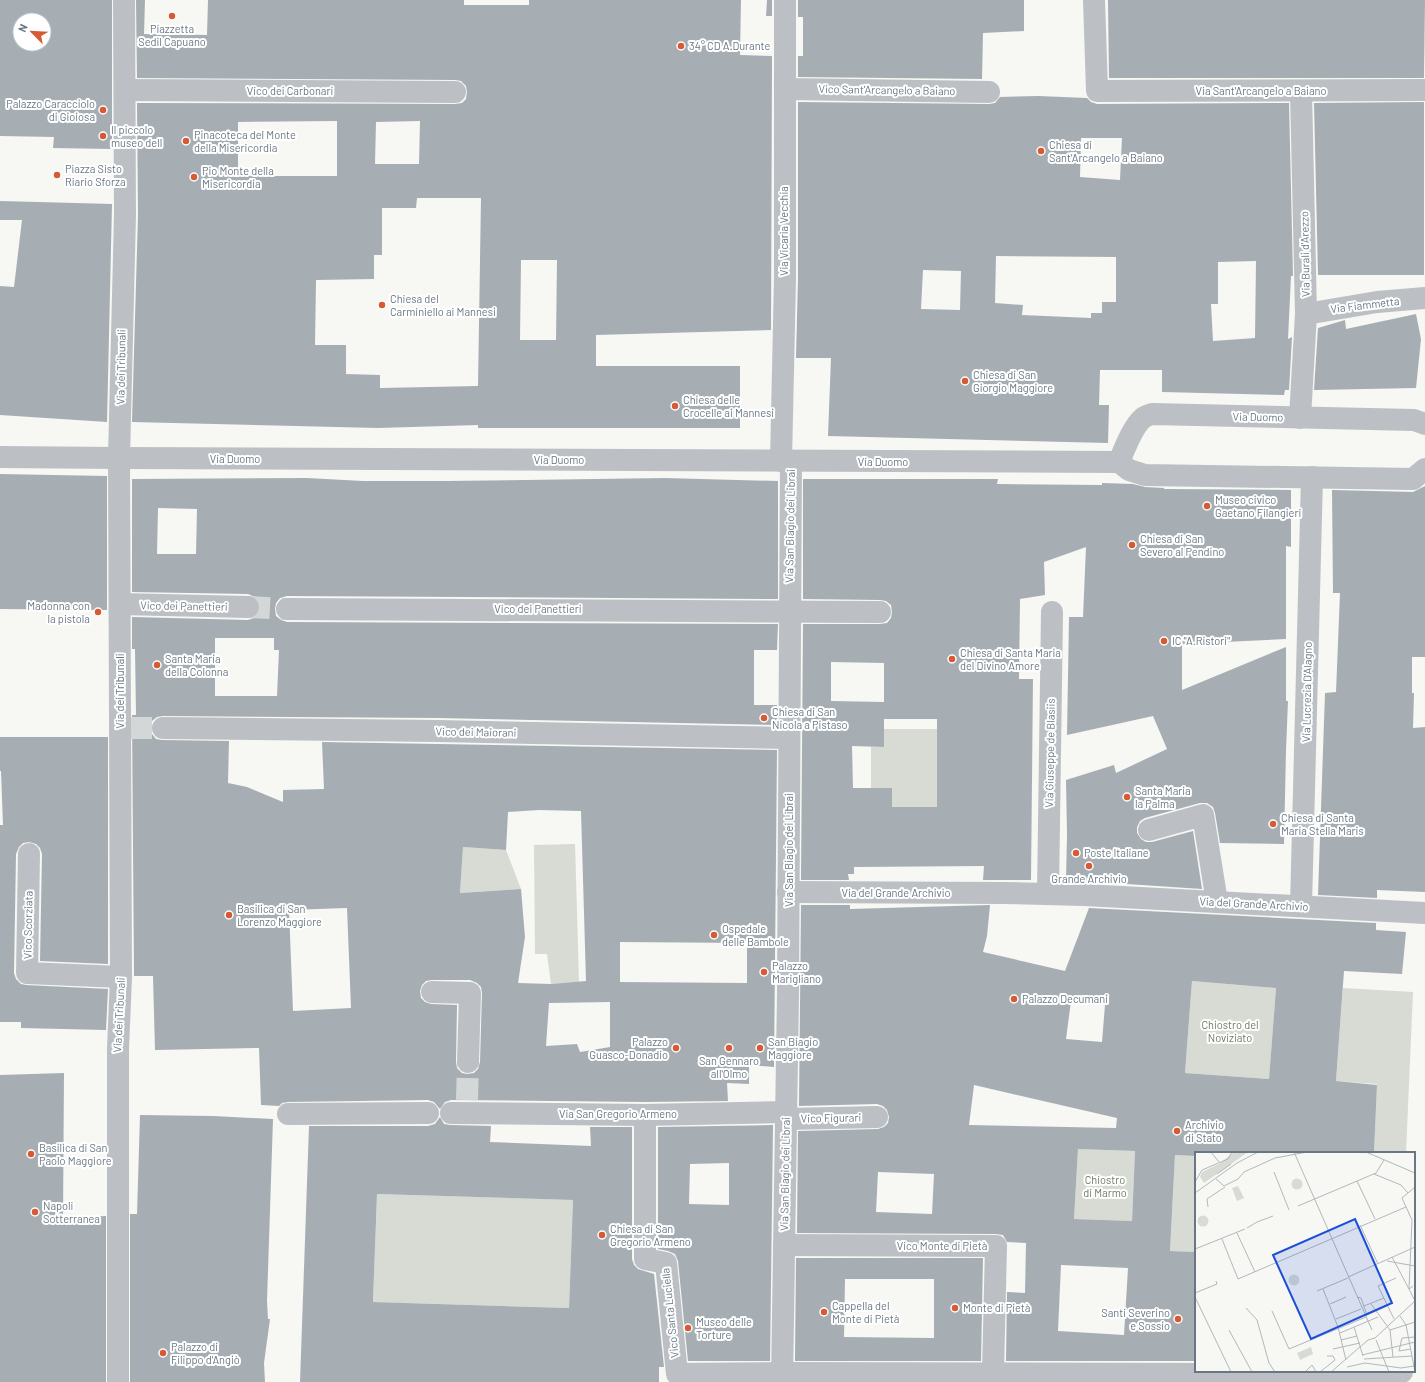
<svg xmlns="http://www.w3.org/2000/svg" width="1425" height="1382" viewBox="0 0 1425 1382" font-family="Barlow,sans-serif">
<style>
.green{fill:#d7dbd4}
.building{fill:#a6aeb3;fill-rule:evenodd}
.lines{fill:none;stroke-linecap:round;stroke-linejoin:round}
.minor-tunnel{stroke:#d3d7d8;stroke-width:22;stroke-dasharray:22 11;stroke-linecap:butt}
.minor{stroke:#bcc0c4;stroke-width:22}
.poi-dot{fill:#d65b35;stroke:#fff;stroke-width:1.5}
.labels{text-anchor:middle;stroke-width:4;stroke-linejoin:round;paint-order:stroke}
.poi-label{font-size:11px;fill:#687783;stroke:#fff;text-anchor:start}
.street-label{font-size:11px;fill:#687783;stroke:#fff}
.park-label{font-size:11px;fill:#6b7b67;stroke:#fff}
.inset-road{fill:none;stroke:#b1b8bd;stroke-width:1}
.view{fill:#1d4ed8;fill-opacity:0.15;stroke:#1d4ed8;stroke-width:2}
.inset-edge{fill:none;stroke:#687783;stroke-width:2}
</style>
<rect width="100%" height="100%" fill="#f7f7f4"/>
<g class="green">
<polygon points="884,729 937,729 937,807 892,807 892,788 871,788 871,747 884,747"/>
<polygon points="575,844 579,982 551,984 547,954 535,954 534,845"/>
<polygon points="463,847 506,850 521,889 460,893"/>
<polygon points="1192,981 1276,988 1269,1079 1185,1073"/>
<polygon points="1343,988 1413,992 1406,1153 1374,1153 1377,1084 1336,1081"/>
<polygon points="1078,1149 1135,1151 1132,1221 1074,1219"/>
<polygon points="1175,1155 1196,1156 1196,1252 1170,1251"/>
<polygon points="377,1194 573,1200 569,1308 373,1302"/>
</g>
<g class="building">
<path d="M 0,0 L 112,0 L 112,149 L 53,148 L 54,137 L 0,136 ZM 20,20 L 44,20 L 44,44 L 20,44 Z"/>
<path d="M 136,0 L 145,0 L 144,34 L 207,35 L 208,0 L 464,0 L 464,5 L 529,5 L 529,0 L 741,0 L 740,55 L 772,56 L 771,330 L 596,335 L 596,366 L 740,366 L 740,428 L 478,428 L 478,425 L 378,428 L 132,422 L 138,215 L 137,103 L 455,104 L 462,103 L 466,99 L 467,92 L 466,86 L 461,81 L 455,80 L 137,78 ZM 337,121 L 337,176 L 238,176 L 238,122 ZM 420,121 L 419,164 L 375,164 L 376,122 ZM 417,198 L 481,198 L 478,386 L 380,388 L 380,375 L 346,374 L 346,345 L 315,345 L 316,280 L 374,279 L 374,255 L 382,255 L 382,208 L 416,208 ZM 521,260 L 557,260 L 556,340 L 520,340 Z"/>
<polygon points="767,0 772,0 772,16 766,16"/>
<polygon points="798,0 1024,0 1024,31 983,33 982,79 798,77 798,56 803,56 803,17 798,17"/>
<polygon points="1108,0 1425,0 1424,78 1109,78"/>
<path d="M 1038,96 L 1087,98 L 1091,102 L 1097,104 L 1289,103 L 1293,276 L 1291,276 L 1288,339 L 1292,337 L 1289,390 L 1285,390 L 1284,395 L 1162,392 L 1162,370 L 1100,370 L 1099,405 L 1109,405 L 1108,443 L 828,436 L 831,358 L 796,358 L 798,278 L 798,102 L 989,104 L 995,103 L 1000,97 ZM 1081,138 L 1122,138 L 1120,180 L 1080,177 ZM 996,256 L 1116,257 L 1116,302 L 1102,302 L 1102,313 L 1091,313 L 1091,318 L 1022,315 L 1023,305 L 995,303 ZM 1256,261 L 1255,338 L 1213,341 L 1211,304 L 1218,304 L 1218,262 ZM 923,270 L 961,271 L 960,310 L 921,309 Z"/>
<polygon points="1424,102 1424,275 1318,275 1314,103"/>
<polygon points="0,201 112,204 107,422 0,415 0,286 14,287 22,220 0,220"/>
<polygon points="1416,314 1421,339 1416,388 1314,390 1318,328 1345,320 1346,329"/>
<polygon points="0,474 107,476 107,610 0,609"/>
<path d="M 307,478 L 363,481 L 447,481 L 665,478 L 778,481 L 778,599 L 287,596 L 280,598 L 276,603 L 275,609 L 276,616 L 281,620 L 287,622 L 778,624 L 777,650 L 754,650 L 754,705 L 777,705 L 777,725 L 438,718 L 163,716 L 157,717 L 152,721 L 151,728 L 152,734 L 156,739 L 162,740 L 229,741 L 228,783 L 247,787 L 283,802 L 283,790 L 324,789 L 322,742 L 777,750 L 774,1067 L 749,1065 L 749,1084 L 727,1083 L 728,1101 L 645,1102 L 451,1100 L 445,1102 L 440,1109 L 434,1102 L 428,1100 L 288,1102 L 282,1103 L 279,1106 L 261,1105 L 259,1048 L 155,1050 L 153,976 L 134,976 L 132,715 L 136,715 L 135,649 L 132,649 L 132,617 L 248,620 L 254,618 L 258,614 L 260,607 L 259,601 L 255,597 L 248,594 L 132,592 L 132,479 ZM 158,508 L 197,509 L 196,554 L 157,554 ZM 215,638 L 274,638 L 274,650 L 279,650 L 277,696 L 215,696 ZM 539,810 L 581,811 L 586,981 L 551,984 L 518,983 L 525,937 L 521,889 L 460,893 L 463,847 L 506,850 L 508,812 ZM 347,908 L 351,1008 L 293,1011 L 289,910 ZM 620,942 L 747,943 L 747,983 L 620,982 ZM 432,980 L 470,980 L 477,983 L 481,987 L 482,993 L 480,1062 L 478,1069 L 474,1073 L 467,1074 L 462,1073 L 457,1068 L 456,1062 L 457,1005 L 431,1004 L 425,1002 L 421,998 L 420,991 L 422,985 L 426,981 ZM 610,1002 L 610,1047 L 580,1052 L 577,1044 L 546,1046 L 549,1003 Z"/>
<path d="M 803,479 L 998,479 L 997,484 L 1102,485 L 1102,483 L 1133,484 L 1145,487 L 1164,488 L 1164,489 L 1291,490 L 1291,547 L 1286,546 L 1286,639 L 1182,644 L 1182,690 L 1286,647 L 1286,701 L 1288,701 L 1286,750 L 1284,844 L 1220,843 L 1215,813 L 1213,807 L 1207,803 L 1200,803 L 1145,818 L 1140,821 L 1137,827 L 1137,833 L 1141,839 L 1146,842 L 1152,842 L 1193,831 L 1202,889 L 1066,880 L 1067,834 L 1066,780 L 1114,765 L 1116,773 L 1167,749 L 1153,716 L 1067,735 L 1069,617 L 1083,617 L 1086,547 L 1044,562 L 1045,595 L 1020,599 L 1019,679 L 1033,679 L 1031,880 L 983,880 L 984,866 L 854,867 L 854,874 L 848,874 L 849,880 L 801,880 L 803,624 L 880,624 L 887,623 L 891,618 L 892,612 L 891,605 L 886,601 L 880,600 L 803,599 ZM 831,662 L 884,663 L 884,702 L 831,701 ZM 884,719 L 937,719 L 937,807 L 892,807 L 892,788 L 853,788 L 852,746 L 884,747 Z"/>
<polygon points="1425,486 1425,657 1412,657 1412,693 1414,693 1413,728 1425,727 1425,892 1377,890 1377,898 1318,895 1325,693 1336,692 1340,593 1333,593 1332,490 1413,492"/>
<polygon points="0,737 108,737 108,964 40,961 42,854 40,848 36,844 29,842 23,843 19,847 16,854 14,973 16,979 21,984 26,985 108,989 106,1030 21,1028 21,1022 0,1022 0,825 3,825 1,771 0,771"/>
<path d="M 801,905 L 850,905 L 850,909 L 990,905 L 987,936 L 983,952 L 1065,971 L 1089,908 L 1376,923 L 1376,930 L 1406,932 L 1402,974 L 1344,971 L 1336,1081 L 1377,1085 L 1374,1153 L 1196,1153 L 1196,1156 L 1175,1155 L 1170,1251 L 1196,1252 L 1196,1361 L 1006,1361 L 1007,1292 L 1025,1293 L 1026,1243 L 1007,1242 L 1003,1235 L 996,1234 L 797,1233 L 798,1131 L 878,1129 L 884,1127 L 888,1123 L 889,1117 L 887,1110 L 883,1106 L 877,1104 L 799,1106 ZM 1192,981 L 1276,988 L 1269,1079 L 1185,1073 ZM 1071,1001 L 1105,1005 L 1102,1042 L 1066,1039 ZM 974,1085 L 1117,1118 L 1116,1128 L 969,1125 ZM 1078,1149 L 1135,1151 L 1132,1221 L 1074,1219 ZM 878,1172 L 934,1174 L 932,1214 L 876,1212 ZM 1061,1265 L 1128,1268 L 1124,1335 L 1058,1331 Z"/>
<polygon points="64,1073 63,1218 106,1216 106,1382 0,1382 0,1075"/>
<polygon points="140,1115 213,1116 273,1119 267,1301 268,1319 270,1319 264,1363 265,1382 130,1382 130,1214 137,1214"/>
<path d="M 440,1117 L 444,1124 L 450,1125 L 491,1126 L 490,1142 L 591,1146 L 590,1127 L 632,1127 L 632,1259 L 634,1265 L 638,1269 L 654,1274 L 664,1367 L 659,1367 L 659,1382 L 300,1382 L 309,1126 L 428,1126 L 435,1124 ZM 377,1194 L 573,1200 L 569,1308 L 373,1302 Z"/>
<path d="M 773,1125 L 770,1361 L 688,1361 L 678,1261 L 675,1254 L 668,1251 L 658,1249 L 658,1127 ZM 729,1163 L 729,1205 L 689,1204 L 690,1164 Z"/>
<path d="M 796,1258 L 983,1258 L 981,1361 L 795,1361 ZM 845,1279 L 934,1279 L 934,1338 L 844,1337 Z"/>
</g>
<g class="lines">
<g class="minor-tunnel">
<polyline points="248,607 287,609"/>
<polyline points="130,728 163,728"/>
<polyline points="467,1100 468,1062"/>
</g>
<g class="minor">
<polyline points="1094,0 1097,91 1425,90"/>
<polyline points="785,89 989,92"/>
<polyline points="125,90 455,92"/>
<polyline points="1306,314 1377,302 1425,298"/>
<polyline points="1300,418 1306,314 1301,91"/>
<polyline points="0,457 119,458 1119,462 1129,470 1145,475 1413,479 1425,469"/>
<polyline points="781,461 785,278 785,0"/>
<path d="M 1119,462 C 1124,450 1133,426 1143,418 C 1145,416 1149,415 1152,414 L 1414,420 L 1425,424"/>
<polyline points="121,604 248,607"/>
<polyline points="287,609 880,612"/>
<polyline points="163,728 438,731 789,738"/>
<polyline points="1149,830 1203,815 1217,902"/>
<polyline points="29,854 27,973 121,977"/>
<polyline points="788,892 1003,893 1084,895 1425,913"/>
<polyline points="1048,894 1052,612"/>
<polyline points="1301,906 1312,477"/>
<polyline points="432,992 470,993 468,1062"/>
<polyline points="451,1113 645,1115 786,1112"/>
<polyline points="288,1114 428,1113"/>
<polyline points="645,1115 645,1259 666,1263 677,1374 782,1373 1200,1374 1402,1372"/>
<polyline points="786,1119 877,1117"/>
<polyline points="784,1245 996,1246 993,1373"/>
<polyline points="118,1382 118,1049 121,977 119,458 125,215 124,0"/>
<polyline points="782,1382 788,992 791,461"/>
</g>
</g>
<g class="poi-dot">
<circle cx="172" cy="16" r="4"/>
<circle cx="681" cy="46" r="4"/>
<circle cx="103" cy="110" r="4"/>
<circle cx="103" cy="136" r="4"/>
<circle cx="186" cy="141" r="4"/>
<circle cx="1041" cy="151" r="4"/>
<circle cx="57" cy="175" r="4"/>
<circle cx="194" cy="177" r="4"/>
<circle cx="382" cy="305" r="4"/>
<circle cx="965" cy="381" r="4"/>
<circle cx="675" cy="406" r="4"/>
<circle cx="1207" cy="506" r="4"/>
<circle cx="1132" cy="545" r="4"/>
<circle cx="98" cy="612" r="4"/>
<circle cx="1164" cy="641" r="4"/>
<circle cx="952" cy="659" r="4"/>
<circle cx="157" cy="665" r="4"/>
<circle cx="764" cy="718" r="4"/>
<circle cx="1127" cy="797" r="4"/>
<circle cx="1273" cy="824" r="4"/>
<circle cx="1076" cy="853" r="4"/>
<circle cx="1089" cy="866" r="4"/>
<circle cx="229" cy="915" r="4"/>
<circle cx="714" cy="935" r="4"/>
<circle cx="764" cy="972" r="4"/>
<circle cx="1014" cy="999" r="4"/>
<circle cx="676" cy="1048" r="4"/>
<circle cx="729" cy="1048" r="4"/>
<circle cx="760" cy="1048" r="4"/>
<circle cx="1177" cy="1131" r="4"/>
<circle cx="31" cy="1154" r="4"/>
<circle cx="35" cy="1212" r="4"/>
<circle cx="602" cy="1235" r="4"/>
<circle cx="955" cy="1308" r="4"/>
<circle cx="824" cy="1312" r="4"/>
<circle cx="1178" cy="1319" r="4"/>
<circle cx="688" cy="1328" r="4"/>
<circle cx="163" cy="1353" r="4"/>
</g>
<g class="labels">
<g class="poi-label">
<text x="172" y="33" text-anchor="middle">Piazzetta<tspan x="172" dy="13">Sedil Capuano</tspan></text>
<text x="689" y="50">34° CD A.Durante</text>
<text x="95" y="108" text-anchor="end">Palazzo Caracciolo<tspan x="95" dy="13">di Gioiosa</tspan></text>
<text x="111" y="134">Il piccolo<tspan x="111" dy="13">museo dell</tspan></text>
<text x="194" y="139">Pinacoteca del Monte<tspan x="194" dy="13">della Misericordia</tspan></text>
<text x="1049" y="149">Chiesa di<tspan x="1049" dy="13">Sant'Arcangelo a Baiano</tspan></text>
<text x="65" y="173">Piazza Sisto<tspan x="65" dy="13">Riario Sforza</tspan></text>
<text x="202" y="175">Pio Monte della<tspan x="202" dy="13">Misericordia</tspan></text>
<text x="390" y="303">Chiesa del<tspan x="390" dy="13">Carminiello ai Mannesi</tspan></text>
<text x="973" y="379">Chiesa di San<tspan x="973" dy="13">Giorgio Maggiore</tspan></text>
<text x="683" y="404">Chiesa delle<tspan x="683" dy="13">Crocelle ai Mannesi</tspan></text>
<text x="1215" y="504">Museo civico<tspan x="1215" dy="13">Gaetano Filangieri</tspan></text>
<text x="1140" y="543">Chiesa di San<tspan x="1140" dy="13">Severo al Pendino</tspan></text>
<text x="90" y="610" text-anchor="end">Madonna con<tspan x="90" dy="13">la pistola</tspan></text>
<text x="1172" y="645">IC "A.Ristori"</text>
<text x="960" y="657">Chiesa di Santa Maria<tspan x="960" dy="13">del Divino Amore</tspan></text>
<text x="165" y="663">Santa Maria<tspan x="165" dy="13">della Colonna</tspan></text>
<text x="772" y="716">Chiesa di San<tspan x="772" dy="13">Nicola a Pistaso</tspan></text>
<text x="1135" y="795">Santa Maria<tspan x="1135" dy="13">la Palma</tspan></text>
<text x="1281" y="822">Chiesa di Santa<tspan x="1281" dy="13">Maria Stella Maris</tspan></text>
<text x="1084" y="857">Poste Italiane</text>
<text x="1089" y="883" text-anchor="middle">Grande Archivio</text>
<text x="237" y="913">Basilica di San<tspan x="237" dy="13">Lorenzo Maggiore</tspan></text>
<text x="722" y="933">Ospedale<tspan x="722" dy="13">delle Bambole</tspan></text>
<text x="772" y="970">Palazzo<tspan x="772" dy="13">Marigliano</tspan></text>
<text x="1022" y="1003">Palazzo Decumani</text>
<text x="668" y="1046" text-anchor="end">Palazzo<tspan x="668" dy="13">Guasco-Donadio</tspan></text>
<text x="768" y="1046">San Biagio<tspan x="768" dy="13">Maggiore</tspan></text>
<text x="729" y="1065" text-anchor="middle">San Gennaro<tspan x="729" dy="13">all'Olmo</tspan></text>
<text x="1185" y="1129">Archivio<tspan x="1185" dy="13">di Stato</tspan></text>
<text x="39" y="1152">Basilica di San<tspan x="39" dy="13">Paolo Maggiore</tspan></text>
<text x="43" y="1210">Napoli<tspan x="43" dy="13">Sotterranea</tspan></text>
<text x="610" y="1233">Chiesa di San<tspan x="610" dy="13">Gregorio Armeno</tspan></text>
<text x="832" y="1310">Cappella del<tspan x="832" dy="13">Monte di Pietà</tspan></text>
<text x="963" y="1312">Monte di Pietà</text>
<text x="1170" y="1317" text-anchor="end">Santi Severino<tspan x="1170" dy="13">e Sossio</tspan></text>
<text x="696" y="1326">Museo delle<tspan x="696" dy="13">Torture</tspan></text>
<text x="171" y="1351">Palazzo di<tspan x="171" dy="13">Filippo d'Angiò</tspan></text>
</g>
<g class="street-label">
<text transform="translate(887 90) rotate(1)" y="4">Vico Sant'Arcangelo a Baiano</text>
<text x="290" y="95">Vico dei Carbonari</text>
<text x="1261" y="95">Via Sant'Arcangelo a Baiano</text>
<text transform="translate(784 231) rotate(-90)" y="4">Via Vicaria Vecchia</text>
<text transform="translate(1305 254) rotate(-91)" y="4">Via Burali d'Arezzo</text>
<text transform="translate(1365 305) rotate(-7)" y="4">Via Fiammetta</text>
<text transform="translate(121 367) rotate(-89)" y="4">Via dei Tribunali</text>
<text transform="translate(1258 417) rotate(1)" y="4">Via Duomo</text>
<text x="235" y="463">Via Duomo</text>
<text x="559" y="464">Via Duomo</text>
<text x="883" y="466">Via Duomo</text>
<text transform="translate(790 526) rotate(-89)" y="4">Via San Biagio dei Librai</text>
<text transform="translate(184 606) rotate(1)" y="4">Vico dei Panettieri</text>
<text x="538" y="613">Vico dei Panettieri</text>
<text transform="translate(120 691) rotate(-90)" y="4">Via dei Tribunali</text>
<text transform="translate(1307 692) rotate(-89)" y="4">Via Lucrezia D'Alagno</text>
<text transform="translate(476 732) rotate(1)" y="4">Vico dei Maiorani</text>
<text transform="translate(1050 753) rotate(-89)" y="4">Via Giuseppe de Blasiis</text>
<text transform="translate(789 850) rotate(-90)" y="4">Via San Biagio dei Librai</text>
<text x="896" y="897">Via del Grande Archivio</text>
<text transform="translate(1254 904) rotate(3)" y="4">Via del Grande Archivio</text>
<text transform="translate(28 925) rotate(-89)" y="4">Vico Scorziata</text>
<text transform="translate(119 1015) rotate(-87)" y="4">Via dei Tribunali</text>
<text x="618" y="1118">Via San Gregorio Armeno</text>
<text transform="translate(831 1118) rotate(-1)" y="4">Vico Figurari</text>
<text transform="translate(785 1174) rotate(-89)" y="4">Via San Biagio dei Librai</text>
<text x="942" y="1250">Vico Monte di Pietà</text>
<text transform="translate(670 1313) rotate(-96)" y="4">Vico Santa Luciella</text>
</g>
<g class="park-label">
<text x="1230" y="1029">Chiostro del<tspan x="1230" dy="13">Noviziato</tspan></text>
<text x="1105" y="1184">Chiostro<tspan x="1105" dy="13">di Marmo</tspan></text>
</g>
</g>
<g transform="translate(1195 1152)">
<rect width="220" height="220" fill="#f7f7f4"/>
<path d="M 39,0 L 53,0 L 9,31 L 5,25 L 7,20 L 24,12 ZM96.5 32a5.5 5.5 0 1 1 11 0a5.5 5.5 0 1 1-11 0ZM 43,34 L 49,46 L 42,49 L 37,36 ZM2.5 69a5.5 5.5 0 1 1 11 0a5.5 5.5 0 1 1-11 0ZM93.5 128a5.5 5.5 0 1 1 11 0a5.5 5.5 0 1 1-11 0ZM 116,195 L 118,202 L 105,208 L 102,201 Z" fill="#d7dbd4"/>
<path class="inset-road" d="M 16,0 L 24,10M 99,0 L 177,178M 171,0 L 220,21M 79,20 L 94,58M 22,22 L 36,12M 179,22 L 206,33 L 213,41M 21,27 L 29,34 L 43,27 L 49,20 L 80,6 L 112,0M 162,29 L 180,67M 0,30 L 7,18 L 33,7 L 37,0M 0,41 L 42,11 L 63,0M 103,54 L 181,21 L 189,8M 13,55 L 12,47 L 30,35M 165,73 L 183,112M 52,76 L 62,70 L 78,64M 42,81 L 60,120M 27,87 L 43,127 L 211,55M 0,97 L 50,77M 197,105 L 214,137 L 218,134M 192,109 L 220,114M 153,125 L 220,95M 128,137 L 143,175 L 151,208M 122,139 L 153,126M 0,141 L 22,132 L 21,129M 0,145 L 36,220M 162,145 L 166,146 L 172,163M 220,149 L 214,137 L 217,68 L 207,46 L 220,35M 135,152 L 151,145M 176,152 L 195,178 L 198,205M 169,154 L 189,146M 51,156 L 62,168 L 74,211 L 80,220M 77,159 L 94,197 L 171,165M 170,164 L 192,154M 205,164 L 211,173 L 220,220M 141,167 L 166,157M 199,167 L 183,134 L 201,126M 159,175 L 168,204M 34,178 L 57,220M 195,178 L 220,170M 145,181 L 183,165M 146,188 L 162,184M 181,188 L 194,220M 138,197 L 165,191M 216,197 L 204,199 L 207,186 L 220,185M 167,203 L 220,190M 169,207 L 217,204M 152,215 L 170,211 L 206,216 L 219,214M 110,220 L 117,213 L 121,220M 125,220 L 140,208 L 138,204 L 132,204M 136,220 L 173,188 L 180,186 L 220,149"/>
<path class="view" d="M 160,67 L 197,151 L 116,187 L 78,103 Z"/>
<rect width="220" height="220" class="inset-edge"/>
</g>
<g transform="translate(32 32) rotate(294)"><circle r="19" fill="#ffffff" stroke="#c3c9cd"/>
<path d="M0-3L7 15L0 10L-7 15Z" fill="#d65b35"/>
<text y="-6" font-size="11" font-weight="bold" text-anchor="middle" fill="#687783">N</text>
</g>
</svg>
